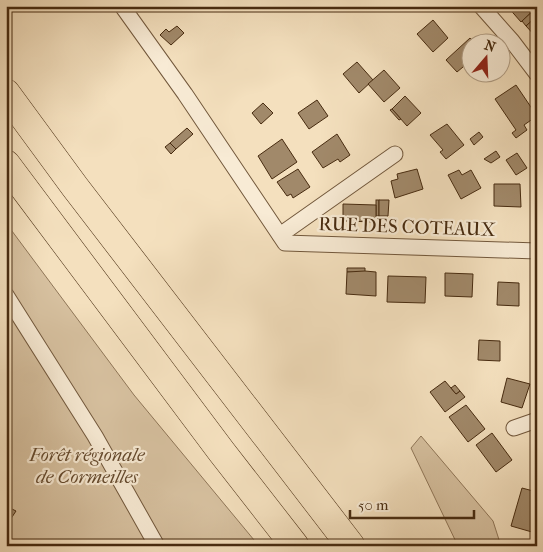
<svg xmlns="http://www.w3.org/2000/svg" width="543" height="552" viewBox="0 0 543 552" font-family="'IM FELL French Canon',serif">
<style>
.green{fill:#d7c1a0;stroke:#8f7658}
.building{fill:#a1896a;stroke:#472b10}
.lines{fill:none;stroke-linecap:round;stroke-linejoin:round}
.street-casing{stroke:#72583c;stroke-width:17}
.highway-casing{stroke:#472b10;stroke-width:29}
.street{stroke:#f8ebd5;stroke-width:15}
.highway{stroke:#f4e0be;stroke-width:28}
.labels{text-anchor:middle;stroke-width:4.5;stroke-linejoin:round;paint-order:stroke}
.street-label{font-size:19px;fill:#472b10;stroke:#f8ebd5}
.park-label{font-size:19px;font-style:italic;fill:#64492d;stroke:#f8ebd5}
</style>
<rect width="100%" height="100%" fill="#f4e0be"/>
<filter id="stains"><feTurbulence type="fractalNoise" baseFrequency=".004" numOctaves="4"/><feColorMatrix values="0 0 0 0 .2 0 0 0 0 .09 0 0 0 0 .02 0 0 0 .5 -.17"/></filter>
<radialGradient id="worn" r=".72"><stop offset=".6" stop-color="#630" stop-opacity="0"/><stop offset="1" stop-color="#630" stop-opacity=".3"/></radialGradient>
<g class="green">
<polygon points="6,223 134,395 259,546 6,546"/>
<polygon points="421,436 493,521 501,546 458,546 411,448"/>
</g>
<g class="building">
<polygon points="507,6 534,6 536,8 521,22"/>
<polygon points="534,10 537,16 526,26 522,21"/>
<polygon points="537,16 537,38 526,26"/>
<polygon points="433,20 448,38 433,52 417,34"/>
<polygon points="177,26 184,33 171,45 160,35 166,29 169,32"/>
<polygon points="470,38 474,42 470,42 470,64 469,62 457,72 446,60"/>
<polygon points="357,62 373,80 359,93 343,74"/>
<polygon points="384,70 400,88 384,102 368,84"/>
<polygon points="516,85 537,116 524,125 527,130 516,138 512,133 516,130 495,99"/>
<polygon points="405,96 421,113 407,126 392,109"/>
<polygon points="317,100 328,116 309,129 298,113"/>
<polygon points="263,103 273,113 261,124 252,113"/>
<polygon points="392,109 401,119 399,120 390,110"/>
<polygon points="447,124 464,145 446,159 440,152 443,150 430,135"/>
<polygon points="187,128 193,134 176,149 170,143"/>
<polygon points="479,132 483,137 474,145 470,139"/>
<polygon points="337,134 350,155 340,162 338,159 323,168 312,152"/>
<polygon points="282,139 297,162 272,179 258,156"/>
<polygon points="170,143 176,149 171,154 165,147"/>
<polygon points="496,151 500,157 491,163 484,159"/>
<polygon points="517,153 527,168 516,175 506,160"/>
<polygon points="298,169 310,187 293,198 291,194 287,196 277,182"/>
<polygon points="417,169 423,189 395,198 391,181 398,179 397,174"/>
<polygon points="459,170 462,175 471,170 481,188 461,199 448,175"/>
<polygon points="494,184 520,184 521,207 494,206"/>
<rect x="376" y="200" width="3" height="16"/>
<polygon points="379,200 389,200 388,216 379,216"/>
<polygon points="343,204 376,205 376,222 343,221"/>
<polygon points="347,268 365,268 365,273 347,272"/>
<polygon points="365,271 376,272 376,296 346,294 347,272"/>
<polygon points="445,273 473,274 472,297 445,296"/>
<polygon points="388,276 426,277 425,303 387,302"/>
<polygon points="498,282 519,283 519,306 497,305"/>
<polygon points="479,340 500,341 500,361 478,360"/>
<polygon points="507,378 530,384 522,408 501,402"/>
<polygon points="445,381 456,394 460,391 465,397 445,412 430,392"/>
<polygon points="455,385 460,391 456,394 451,388"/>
<polygon points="466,405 485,429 468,442 449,417"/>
<polygon points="492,433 512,460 496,472 476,445"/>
<polygon points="522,488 537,492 534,504 537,505 537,515 532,532 511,526"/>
<polygon points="8,507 16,511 6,526 6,511"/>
</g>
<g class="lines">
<g class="street-casing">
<g id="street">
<polyline points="122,6 185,94 285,243 537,251"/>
<polyline points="481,6 512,41 537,74"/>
<polyline points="280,235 395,154"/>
<polyline points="6,295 95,436 157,546"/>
<polyline points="514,428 537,420"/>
</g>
</g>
<g class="highway-casing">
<g id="highway">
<polyline points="6,93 75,187 351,546"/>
<polyline points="6,164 221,451 295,546"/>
</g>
</g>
<use href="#street" class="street"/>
<use href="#highway" class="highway"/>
</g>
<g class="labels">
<g class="street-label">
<text transform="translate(407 226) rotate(2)" y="7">RUE DES COTEAUX</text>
</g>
<g class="park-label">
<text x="87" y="461">Forêt régionale<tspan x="87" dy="22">de Cormeilles</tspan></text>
</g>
</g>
<rect width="543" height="552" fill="none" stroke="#f4e0be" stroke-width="25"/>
<rect x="8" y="8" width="528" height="537" fill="none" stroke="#472b10" stroke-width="2.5"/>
<rect x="12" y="12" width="518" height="527" fill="none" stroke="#472b10"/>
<g transform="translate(486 58) rotate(19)"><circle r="24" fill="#f8ebd5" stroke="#b19e86"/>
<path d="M0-4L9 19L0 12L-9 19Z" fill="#8f2418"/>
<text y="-8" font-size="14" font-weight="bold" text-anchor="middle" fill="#472b10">N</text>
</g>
<path d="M350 510v8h124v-8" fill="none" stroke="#472b10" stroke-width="2.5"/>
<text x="358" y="510" font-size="15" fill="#472b10" stroke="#f8ebd5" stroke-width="4" paint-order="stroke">50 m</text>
<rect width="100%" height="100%" filter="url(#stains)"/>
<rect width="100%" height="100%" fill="url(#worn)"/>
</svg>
